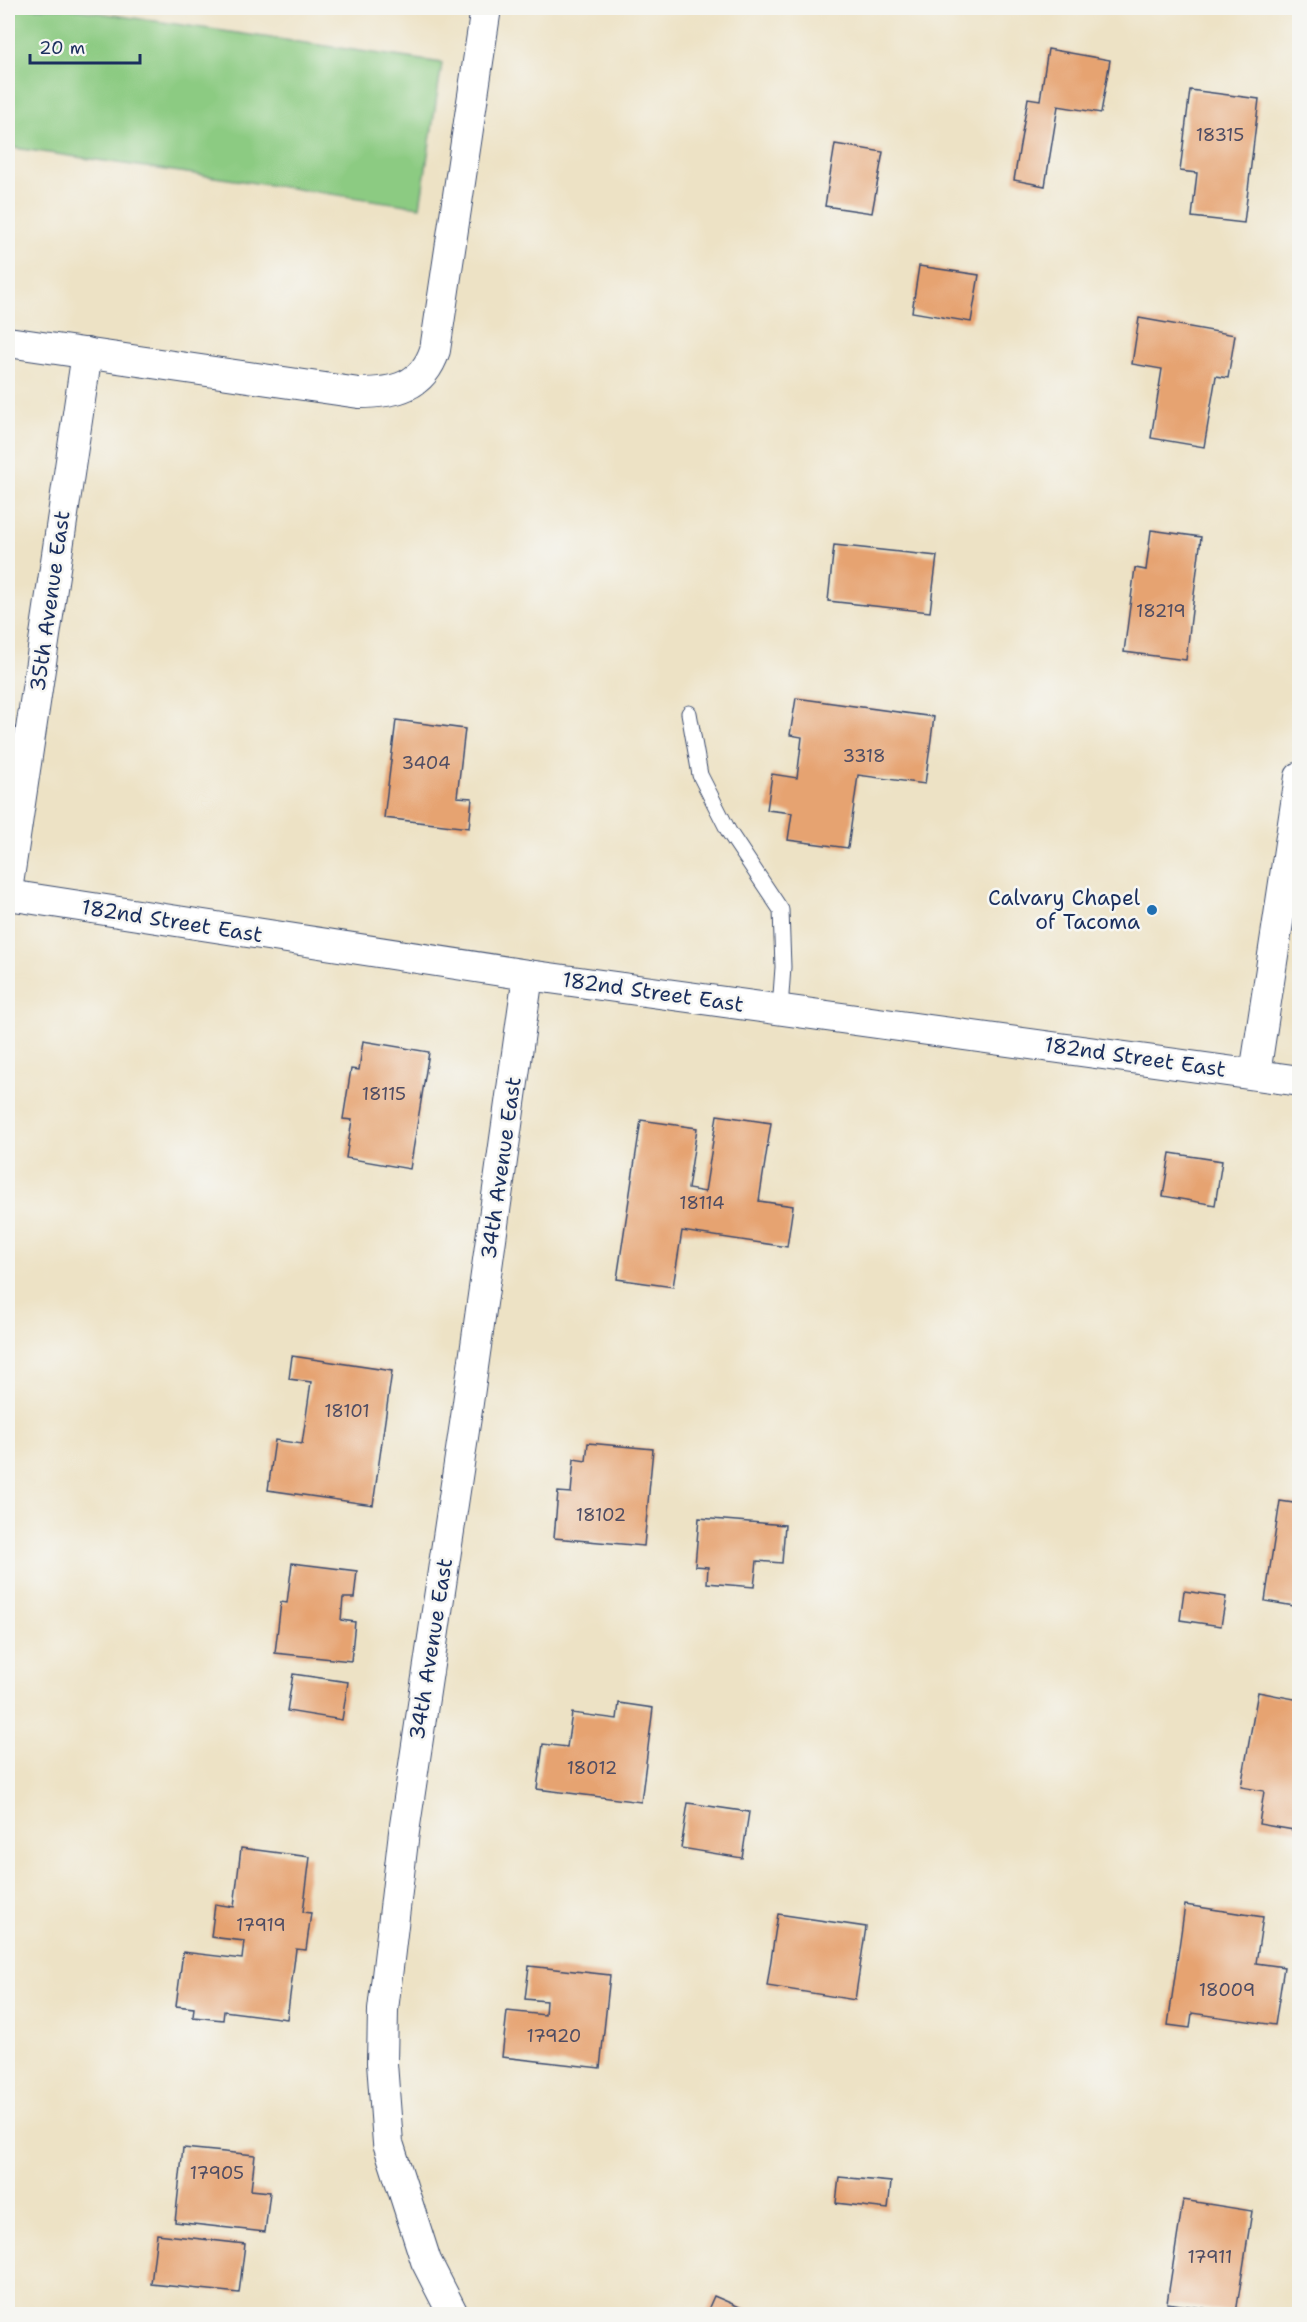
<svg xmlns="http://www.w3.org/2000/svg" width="1307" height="2322" viewBox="0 0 1307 2322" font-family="'Shantell Sans',sans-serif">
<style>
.green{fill:#8ccb82;stroke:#547d70;stroke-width:1.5}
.building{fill:#e6a371}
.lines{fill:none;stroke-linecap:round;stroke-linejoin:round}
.lane-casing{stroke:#3a4a6d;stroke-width:17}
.street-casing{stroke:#3a4a6d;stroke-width:32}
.lane{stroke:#fff;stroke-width:15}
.street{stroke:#fff;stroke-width:30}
.poi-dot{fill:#1f6fb2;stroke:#f6f6f2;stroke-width:2}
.labels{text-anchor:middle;stroke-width:5;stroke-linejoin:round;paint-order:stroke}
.number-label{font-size:18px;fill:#4e4c63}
.street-label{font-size:21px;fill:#1b2f5e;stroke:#f6f6f2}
.poi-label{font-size:21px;fill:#1b2f5e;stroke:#f6f6f2;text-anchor:end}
</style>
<rect width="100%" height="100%" fill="#f6f6f2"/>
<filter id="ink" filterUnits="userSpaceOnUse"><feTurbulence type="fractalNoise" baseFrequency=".0167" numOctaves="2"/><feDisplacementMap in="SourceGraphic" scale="12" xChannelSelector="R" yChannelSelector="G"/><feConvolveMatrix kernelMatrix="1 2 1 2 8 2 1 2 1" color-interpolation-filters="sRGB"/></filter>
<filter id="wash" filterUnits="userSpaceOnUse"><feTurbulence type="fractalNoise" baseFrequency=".008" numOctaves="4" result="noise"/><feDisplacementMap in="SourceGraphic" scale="24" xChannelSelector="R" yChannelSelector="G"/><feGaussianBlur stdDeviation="1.35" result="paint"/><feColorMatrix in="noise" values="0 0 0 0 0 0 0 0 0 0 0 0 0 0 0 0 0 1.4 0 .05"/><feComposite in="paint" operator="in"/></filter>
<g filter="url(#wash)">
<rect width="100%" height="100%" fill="#ede2c5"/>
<polygon class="green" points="8,8 66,8 442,63 420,207 8,147"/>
<g id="blocks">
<g class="building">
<polygon points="1048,49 1110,60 1101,113 1058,106 1045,186 1014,180 1028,98 1040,100"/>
<polygon points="1190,90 1259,99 1244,223 1192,217 1197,173 1180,171"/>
<polygon points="835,144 883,152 872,213 825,206"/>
<polygon points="919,266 979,275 971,322 912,312"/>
<polygon points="1139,318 1235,335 1228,378 1216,376 1204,447 1151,438 1162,369 1132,364"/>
<polygon points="1151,530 1201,537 1186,660 1124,652 1135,568 1146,570"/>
<polygon points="834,545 937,556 930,612 828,601"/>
<polygon points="796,698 934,717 925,784 858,775 848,848 788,840 792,813 767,810 772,774 797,778 802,737 790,735"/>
<polygon points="396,720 465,729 457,797 472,798 469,828 384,818"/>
<polygon points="363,1041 429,1052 410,1169 346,1158 352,1120 343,1119 351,1069 359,1070"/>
<polygon points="717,1115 771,1123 759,1201 793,1206 787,1247 682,1231 673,1287 617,1279 641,1120 697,1128 688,1189 705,1192"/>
<polygon points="1170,1153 1222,1161 1215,1205 1163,1196"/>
<polygon points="292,1356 392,1371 373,1505 268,1490 275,1440 302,1444 311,1382 289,1379"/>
<polygon points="588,1443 653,1449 644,1546 554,1538 558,1492 571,1493 574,1459 586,1461"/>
<polygon points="1280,1501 1300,1504 1300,1607 1265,1601"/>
<polygon points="699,1518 785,1525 782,1563 757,1561 754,1587 707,1583 708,1567 695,1566"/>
<polygon points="292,1563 357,1571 354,1598 343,1598 341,1620 355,1622 351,1661 275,1653 281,1602 287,1603"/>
<polygon points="1184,1591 1226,1597 1221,1626 1180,1620"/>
<polygon points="293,1674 348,1682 342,1720 287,1711"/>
<polygon points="1258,1692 1300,1700 1300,1831 1259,1824 1264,1791 1241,1787"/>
<polygon points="619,1703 653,1708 641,1802 537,1789 543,1744 567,1747 572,1713 617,1719"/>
<polygon points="688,1803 749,1812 742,1858 681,1848"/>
<polygon points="241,1848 310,1857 303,1912 311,1913 306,1950 296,1949 287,2019 224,2011 223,2020 193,2017 194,2008 176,2006 183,1952 242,1959 244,1941 211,1937 215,1904 234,1907"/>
<polygon points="1185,1905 1263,1917 1256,1963 1284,1967 1275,2025 1192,2013 1190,2028 1168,2025"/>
<polygon points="778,1914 866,1927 855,2000 767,1986"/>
<polygon points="529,1966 610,1975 600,2068 502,2057 507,2011 545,2015 546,2001 525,1999"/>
<polygon points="183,2148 255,2155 251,2190 270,2192 265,2232 175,2222"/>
<polygon points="839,2177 891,2182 888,2209 836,2203"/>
<polygon points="1183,2200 1252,2211 1236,2313 1167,2303"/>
<polygon points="157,2234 245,2244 239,2293 151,2284"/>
<polygon points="714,2296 756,2314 706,2314"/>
</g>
</g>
</g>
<g filter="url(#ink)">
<use href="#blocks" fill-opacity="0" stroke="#3a4a6d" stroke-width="1.5"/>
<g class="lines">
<g class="lane-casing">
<polyline id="lane" points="689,713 700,775 729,832 781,910 783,967 780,1009"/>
</g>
<g class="street-casing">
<g id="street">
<path d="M 8,342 L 359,393 C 395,393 423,387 435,350 L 486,8"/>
<polyline points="8,884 87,353"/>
<polyline points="8,895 528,975 1300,1081"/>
<polyline points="1255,1074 1300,777"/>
<polyline points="453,2314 426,2261 388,2143 382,2063 383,2010 404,1832 466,1417 528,975"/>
</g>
</g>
<use href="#lane" class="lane"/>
<use href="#street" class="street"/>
</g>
</g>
<circle class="poi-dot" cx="1152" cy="910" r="6"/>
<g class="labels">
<g class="number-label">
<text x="1220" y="141">18315</text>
<text x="1161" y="617">18219</text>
<text x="864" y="762">3318</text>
<text x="426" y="769">3404</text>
<text x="384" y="1100">18115</text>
<text x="702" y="1209">18114</text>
<text x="347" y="1417">18101</text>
<text x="601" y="1521">18102</text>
<text x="592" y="1774">18012</text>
<text x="261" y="1931">17919</text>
<text x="1227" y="1996">18009</text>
<text x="554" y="2042">17920</text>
<text x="217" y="2179">17905</text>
<text x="1210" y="2263">17911</text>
</g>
<g class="street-label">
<text transform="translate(50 601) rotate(-82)" y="7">35th Avenue East</text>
<text transform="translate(172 921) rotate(9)" y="7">182nd Street East</text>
<text transform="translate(653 992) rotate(8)" y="7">182nd Street East</text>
<text transform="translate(1135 1057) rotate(8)" y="7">182nd Street East</text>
<text transform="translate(501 1168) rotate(-82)" y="7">34th Avenue East</text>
<text transform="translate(431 1649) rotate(-81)" y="7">34th Avenue East</text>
</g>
<g class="poi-label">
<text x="1140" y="905">Calvary Chapel<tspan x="1140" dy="24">of Tacoma</tspan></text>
</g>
</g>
<rect width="1307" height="2322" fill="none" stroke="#f6f6f2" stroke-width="30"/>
<path d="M30 54v9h110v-9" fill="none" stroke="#1b2f5e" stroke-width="3"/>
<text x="39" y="54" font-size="18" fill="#1b2f5e" stroke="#f6f6f2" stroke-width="4.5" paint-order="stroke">20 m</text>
</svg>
